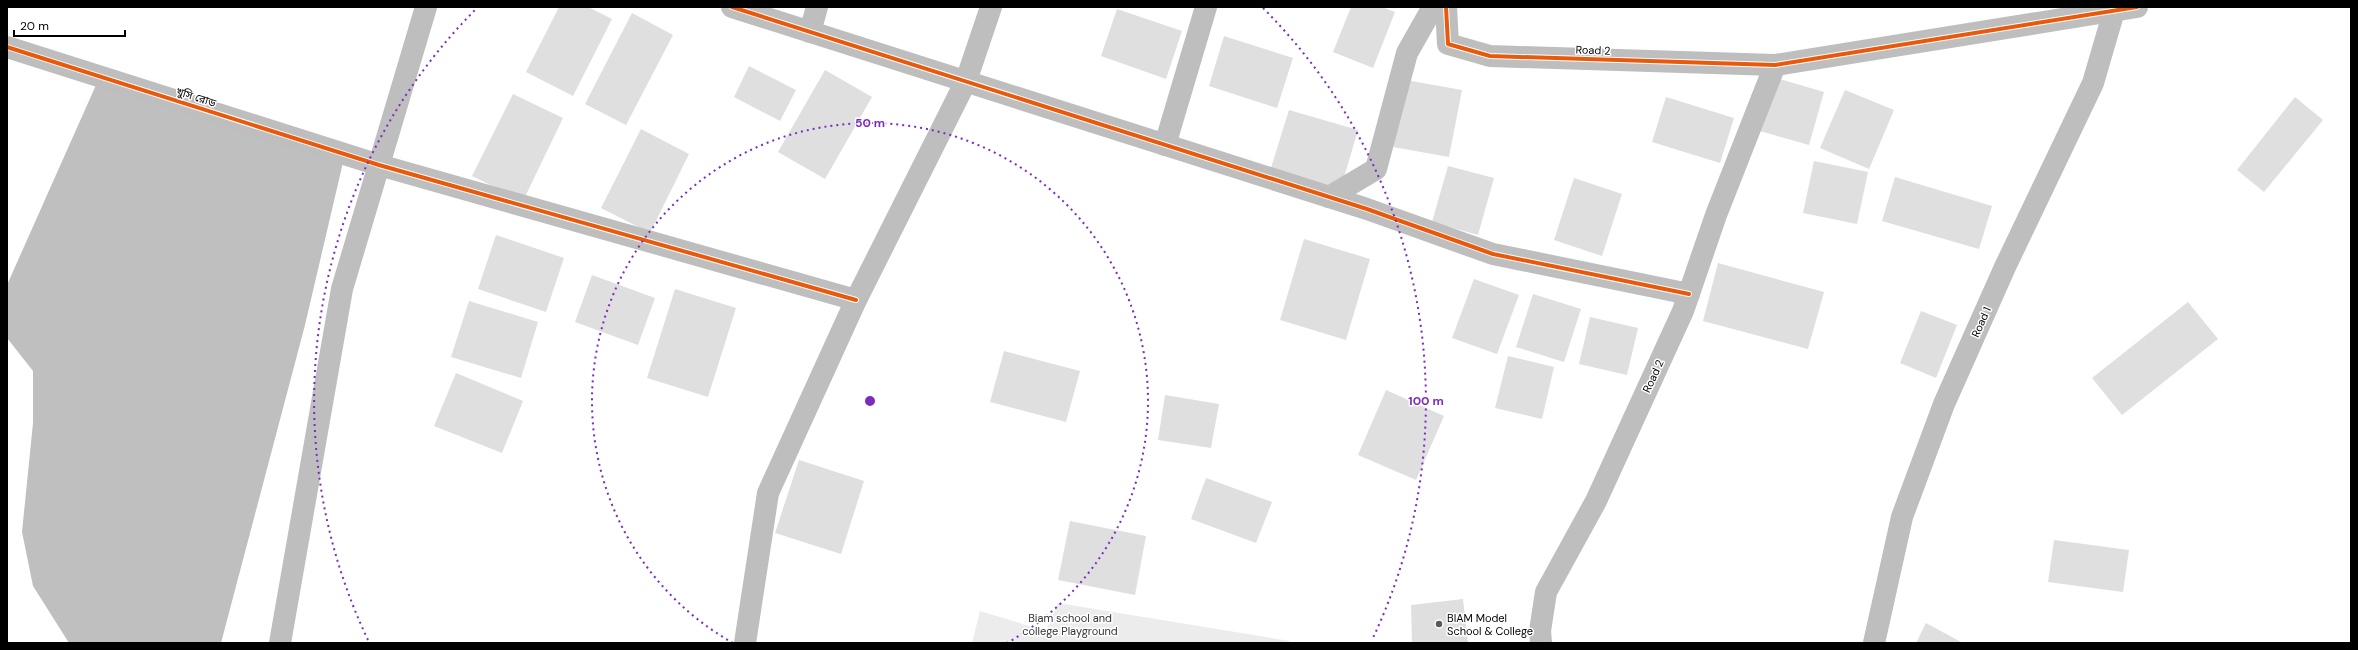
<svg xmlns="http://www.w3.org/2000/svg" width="2358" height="650" viewBox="0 0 2358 650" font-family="'DM Sans','Noto Sans Bengali',sans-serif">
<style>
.green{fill:#ececec}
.water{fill:#bfbfbf}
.building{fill:#dfdfdf}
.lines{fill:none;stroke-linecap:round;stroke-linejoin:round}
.minor{stroke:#bebebe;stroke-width:22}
.cycleway-casing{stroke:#fff;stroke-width:6}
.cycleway{stroke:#e8590c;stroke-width:4}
.ring{fill:none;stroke:#7b2cbf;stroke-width:2;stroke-dasharray:2 4}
.poi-dot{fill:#595959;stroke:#fff;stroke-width:1.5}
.labels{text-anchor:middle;stroke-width:3;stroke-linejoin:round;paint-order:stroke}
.street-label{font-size:11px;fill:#000;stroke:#fff}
.park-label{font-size:11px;fill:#333;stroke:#fff}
.poi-label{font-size:11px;fill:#000;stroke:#fff;text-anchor:start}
.centre{fill:#7b2cbf;stroke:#fff;stroke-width:2}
.ring-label{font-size:12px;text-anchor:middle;font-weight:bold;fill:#7b2cbf;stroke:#fff;stroke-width:3;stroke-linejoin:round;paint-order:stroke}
</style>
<rect width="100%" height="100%" fill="#fff"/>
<polygon class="green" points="1058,603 1290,641 1290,643 972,643 980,611 1046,631"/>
<polygon class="water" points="100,76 345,154 305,325 221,643 69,643 33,586 22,532 33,423 33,371 7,338 7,285"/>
<g class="building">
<polygon points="559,7 588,7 612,19 573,96 526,72"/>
<polygon points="1351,7 1382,7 1395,12 1373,68 1333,52"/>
<polygon points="1117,9 1182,31 1166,79 1101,56"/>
<polygon points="632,13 673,35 626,125 585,104"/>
<polygon points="1224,36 1293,58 1277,108 1209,86"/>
<polygon points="749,66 796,90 780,121 734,97"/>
<polygon points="825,70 872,97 825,179 778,152"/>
<polygon points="1776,78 1824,92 1809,145 1760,131"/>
<polygon points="1406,80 1462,90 1449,157 1393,147"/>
<polygon points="1845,90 1894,110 1869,169 1820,148"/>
<polygon points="513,94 563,118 523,201 472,176"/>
<polygon points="1666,97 1734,118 1720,163 1652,142"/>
<polygon points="2295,97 2323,120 2264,192 2237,170"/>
<polygon points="1289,110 1358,130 1340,191 1270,171"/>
<polygon points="641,129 689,154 650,233 601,208"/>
<polygon points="1814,161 1868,172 1857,224 1803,213"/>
<polygon points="1448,166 1494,178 1478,235 1432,222"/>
<polygon points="1895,177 1992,206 1979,249 1882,221"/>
<polygon points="1574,178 1622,194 1602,256 1554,240"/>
<polygon points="496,235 564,258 546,312 478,289"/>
<polygon points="1304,239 1370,259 1346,340 1280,320"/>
<polygon points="1718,263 1824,292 1808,349 1703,321"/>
<polygon points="592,275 655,298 638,345 575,322"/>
<polygon points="1474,279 1519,295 1497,354 1452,338"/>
<polygon points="675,289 736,308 708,397 647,378"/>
<polygon points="1533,294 1581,309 1564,362 1516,347"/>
<polygon points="469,301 538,322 521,378 451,357"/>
<polygon points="2188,302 2218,339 2122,415 2092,378"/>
<polygon points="1921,311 1957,325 1936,378 1900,363"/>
<polygon points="1590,317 1638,328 1627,375 1579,364"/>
<polygon points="1004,351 1080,371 1066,422 990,402"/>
<polygon points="1508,356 1554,367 1542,419 1495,408"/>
<polygon points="456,373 523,401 502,453 434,426"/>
<polygon points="1386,390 1444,416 1416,480 1358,455"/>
<polygon points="1165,395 1219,404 1211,448 1158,440"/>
<polygon points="799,460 864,481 841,554 775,533"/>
<polygon points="1206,478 1272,502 1256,543 1191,519"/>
<polygon points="1070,521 1146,536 1135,595 1058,580"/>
<polygon points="2054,540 2129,550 2123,592 2048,582"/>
<polygon points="1463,599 1468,643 1412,643 1411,605"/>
<polygon points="1926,623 1963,643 1916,643"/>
</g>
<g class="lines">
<g class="minor">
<polyline points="732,7 1367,209 1493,254 1689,294"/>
<polyline points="1446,7 1448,44 1490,56 1775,65 2137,7"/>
<polyline points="810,32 817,7"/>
<polyline points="7,47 379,165 856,300"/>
<polyline points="1165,145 1206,7"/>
<polyline points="1329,197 1376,169 1407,53 1433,7"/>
<polyline points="280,643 342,289 426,7"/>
<polyline points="745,643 768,493 856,300 966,81 991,7"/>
<polyline points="1541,643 1540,631 1546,592 1596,501 1683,311 1716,215 1775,65"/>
<polyline points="1874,643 1902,517 1944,404 2005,267 2093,83 2114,11"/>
</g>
<g class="cycleway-casing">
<g id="cycleway">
<polyline points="732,7 1367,209 1493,254 1689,294"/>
<polyline points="1446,7 1448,44 1490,56 1775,65 2137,7"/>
<polyline points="7,47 379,165 856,300"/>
</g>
</g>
<use href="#cycleway" class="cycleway"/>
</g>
<g class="ring">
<path d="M733 643A278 278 0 1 1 1007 643"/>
<path d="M368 640A556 556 0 0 1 477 8M1263 8A556 556 0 0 1 1372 640"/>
</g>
<circle class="poi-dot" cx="1439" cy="624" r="4"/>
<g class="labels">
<g class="street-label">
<text transform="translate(1593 50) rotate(2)" y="4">Road 2</text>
<text transform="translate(196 97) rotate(18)" y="4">খুসি রোড</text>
<text transform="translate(1981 322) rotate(-66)" y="4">Road 1</text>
<text transform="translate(1653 376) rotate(-65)" y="4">Road 2</text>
</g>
<g class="park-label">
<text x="1070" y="622">Biam school and<tspan x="1070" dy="13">college Playground</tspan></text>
</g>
<g class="poi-label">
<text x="1447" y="622">BIAM Model<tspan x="1447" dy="13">School &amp; College</tspan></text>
</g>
</g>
<circle cx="870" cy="401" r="6" class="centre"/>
<g class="ring-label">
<text x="870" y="127">50 m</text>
<text x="1426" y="405">100 m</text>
</g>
<rect width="2358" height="650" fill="none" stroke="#000000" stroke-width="16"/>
<path d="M14 30v6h111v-6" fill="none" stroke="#000000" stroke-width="2"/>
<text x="20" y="30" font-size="12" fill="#000000" stroke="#ffffff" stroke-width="3" paint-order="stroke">20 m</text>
</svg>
